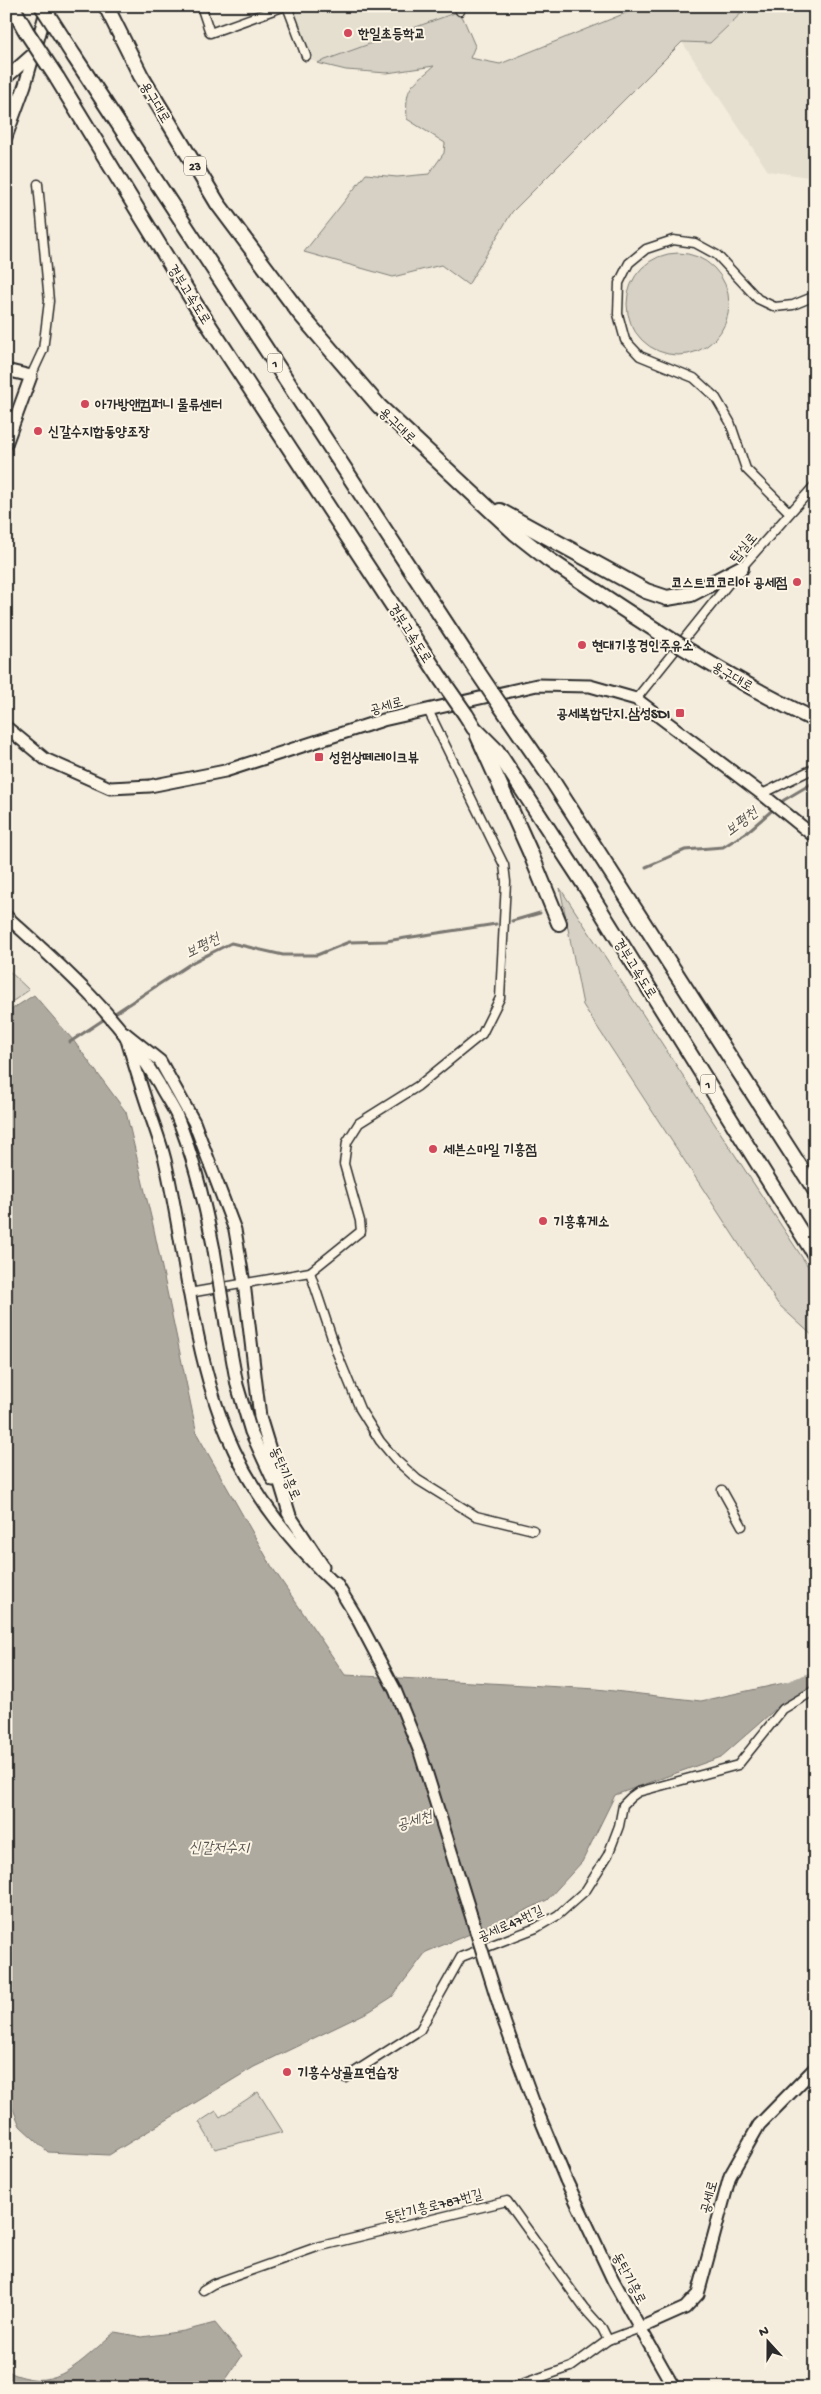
<svg xmlns="http://www.w3.org/2000/svg" width="821" height="2394" viewBox="0 0 821 2394" font-family="'Gochi Hand','Poor Story',sans-serif">
<style>
.built{fill:#e5dfd0}
.green{fill:#d6d1c4;stroke:#807e78}
.water{fill:#afaaa0;stroke:#7a7771}
.lines{fill:none;stroke-linecap:round;stroke-linejoin:round}
.stream{stroke:#7a7771;stroke-width:3}
.river{stroke:#afaaa0;stroke-width:18}
.street-casing{stroke:#2b2b2b;stroke-width:11}
.secondary-casing{stroke:#2b2b2b;stroke-width:15}
.highway-casing{stroke:#2b2b2b;stroke-width:18}
.street{stroke:#fcf5e5;stroke-width:8}
.secondary{stroke:#fcf5e5;stroke-width:11}
.highway{stroke:#fcf5e5;stroke-width:14}
.secondary-bridge-casing{stroke:#2b2b2b;stroke-width:15;stroke-linecap:butt}
.highway-bridge-casing{stroke:#2b2b2b;stroke-width:18;stroke-linecap:butt}
.secondary-bridge{stroke:#fcf5e5;stroke-width:11}
.highway-bridge{stroke:#fcf5e5;stroke-width:14}
.poi-dot{fill:#d1495b;stroke:#fcf5e5;stroke-width:2}
.labels{text-anchor:middle;stroke-width:4;stroke-linejoin:round;paint-order:stroke}
.shield{fill:#fcf5e5;stroke:#6a6863;stroke-width:1}
.shield-label{font-size:12px;font-weight:bold;fill:#2b2b2b}
.poi-label{font-size:14px;font-weight:bold;fill:#2b2b2b;stroke:#fcf5e5;text-anchor:start}
.street-label{font-size:14px;fill:#2b2b2b;stroke:#fcf5e5}
.water-label{font-size:15px;font-style:italic;fill:#595754;stroke:#fcf5e5}
</style>
<rect width="100%" height="100%" fill="#f4edde"/>
<filter id="ink" filterUnits="userSpaceOnUse"><feTurbulence type="fractalNoise" baseFrequency=".02" numOctaves="2"/><feDisplacementMap in="SourceGraphic" scale="10" xChannelSelector="R" yChannelSelector="G"/><feConvolveMatrix kernelMatrix="1 2 1 2 8 2 1 2 1" color-interpolation-filters="sRGB"/></filter>
<g filter="url(#ink)">
<g class="built">
<polygon points="287,6 458,6 460,11 317,63 306,56"/>
<polygon points="749,6 815,6 815,178 768,171 682,42 710,43"/>
</g>
<g class="green">
<path d="M 643,6 L 749,6 L 710,43 L 682,42 L 512,212 L 468,285 L 441,265 L 393,277 L 304,252 L 366,174 L 397,177 L 429,174 L 444,153 L 445,143 L 407,119 C 405,84 411,87 434,66 L 387,73 L 346,70 L 317,63 L 460,11 L 475,46 L 470,58 L 500,64 Z"/>
<circle cx="678" cy="304" r="51"/>
<polygon points="560,888 815,1277 815,1338 778,1304 583,1005"/>
<polygon points="6,968 29,990 6,1006"/>
<polygon points="258,2092 283,2132 215,2149 199,2122 216,2111 220,2117"/>
</g>
<g class="water">
<polygon points="34,995 73,1040 126,1112 153,1225 197,1434 272,1567 345,1675 597,1689 701,1701 812,1677 721,1757 615,1795 582,1862 547,1900 514,1916 426,1952 392,1997 370,2011 254,2067 109,2155 48,2152 20,2126 6,2092 6,1013"/>
<path d="M 215,2323 L 242,2356 L 220,2388 L 6,2388 L 6,2368 C 11,2374 16,2375 23,2377 C 61,2389 88,2354 115,2332 L 142,2337 L 184,2331 Z"/>
</g>
<g class="lines">
<g class="stream">
<polyline points="646,867 685,850 723,847 746,833 784,800 811,784 815,784"/>
<polyline points="512,921 540,913"/>
<polyline points="112,1015 193,962 231,943 283,955 317,955 349,942 386,941 496,924"/>
<polyline points="70,1042 106,1018"/>
</g>
<polyline class="river" points="780,1694 815,1680"/>
<g class="street-casing">
<g id="street">
<polyline points="201,6 210,33 285,6"/>
<polyline points="287,6 306,56"/>
<polyline points="458,6 460,11"/>
<polyline points="6,94 18,102"/>
<polyline points="31,376 43,350 49,301 38,184"/>
<polyline points="789,512 746,469 730,422 716,398 694,378 640,356 625,340 618,314 619,283 629,263 646,249 673,240 695,243 717,255 758,299 775,307 793,305 815,296"/>
<polyline points="636,699 741,568 815,485"/>
<polyline points="428,710 504,865 506,882 500,998 482,1034 418,1086 359,1123 347,1142 344,1164 360,1221 361,1231 310,1272 337,1353 360,1409 380,1441 396,1460 418,1480 476,1516 533,1530"/>
<polyline points="762,794 815,768"/>
<polyline points="189,1293 310,1272"/>
<polyline points="722,1490 742,1526"/>
<polyline points="345,2078 420,2030 461,1957 536,1928 558,1915 586,1890 608,1855 619,1826 623,1805 631,1797 638,1792 738,1765 783,1709 815,1690"/>
<polyline points="203,2290 213,2284 317,2247 507,2201 584,2308 602,2328 608,2340"/>
<polyline points="510,2388 571,2367 608,2340 640,2328"/>
</g>
</g>
<g class="secondary-casing">
<g id="secondary">
<polyline points="6,78 33,54"/>
<polyline points="6,137 25,85 47,8"/>
<polyline points="6,370 31,376 6,444"/>
<polyline points="6,727 45,759 110,788 150,786 225,771 383,720 537,685 590,686 636,699 762,794 815,837"/>
<path d="M 6,916 C 63,967 120,1018 159,1084 C 164,1094 171,1104 176,1114 C 194,1157 205,1204 214,1250"/>
<path d="M 125,1033 C 133,1060 141,1087 150,1113 C 155,1128 161,1144 165,1160 C 187,1257 192,1359 234,1450 C 258,1502 297,1549 339,1588"/>
<polyline points="125,1033 160,1061 194,1122 235,1230 244,1283 260,1417 291,1519"/>
<polyline points="226,1324 237,1385 251,1432 273,1480"/>
<polyline points="288,1513 323,1566"/>
<polyline points="336,1583 357,1618"/>
<polyline points="566,2180 613,2280 674,2388"/>
<polyline points="640,2328 685,2308 698,2294 730,2176 759,2125 815,2068"/>
</g>
</g>
<g class="highway-casing">
<g id="highway">
<polyline points="12,6 26,31"/>
<polyline points="106,6 141,76 218,204 301,315 379,406 515,533 548,559"/>
<polyline points="74,56 477,671"/>
<polyline points="57,78 195,304 441,679"/>
<polyline points="500,511 646,591 667,598 691,594 741,568"/>
<polyline points="500,705 548,774 815,1190"/>
<polyline points="466,715 474,728 497,751 584,884 815,1255"/>
<polyline points="478,736 530,852 559,923"/>
</g>
</g>
<use href="#street" class="street"/>
<use href="#secondary" class="secondary"/>
<use href="#highway" class="highway"/>
<g class="secondary-bridge-casing">
<g id="secondary-bridge">
<polyline points="214,1250 226,1324"/>
<polyline points="357,1618 395,1690 420,1752 505,2024 533,2101 566,2180"/>
</g>
</g>
<g class="highway-bridge-casing">
<g id="highway-bridge">
<polyline points="42,6 74,56"/>
<polyline points="26,31 57,78"/>
<path d="M 548,559 C 634,617 721,675 815,720"/>
<polyline points="477,671 500,705"/>
<polyline points="441,679 466,715"/>
</g>
</g>
<use href="#secondary-bridge" class="secondary-bridge"/>
<use href="#highway-bridge" class="highway-bridge"/>
</g>
</g>
<g class="poi-dot">
<circle cx="348" cy="33" r="5"/>
<circle cx="85" cy="404" r="5"/>
<circle cx="38" cy="431" r="5"/>
<circle cx="797" cy="582" r="5"/>
<circle cx="582" cy="645" r="5"/>
<rect x="675" y="708" width="10" height="10" rx="2.5"/>
<rect x="314" y="752" width="10" height="10" rx="2.5"/>
<circle cx="433" cy="1149" r="5"/>
<circle cx="543" cy="1221" r="5"/>
<circle cx="287" cy="2072" r="5"/>
</g>
<g class="labels">
<g class="shield">
<rect x="184" y="156.5" width="22" height="19" rx="4"/>
<rect x="267.5" y="353.5" width="15" height="19" rx="4"/>
<rect x="700.5" y="1074.5" width="15" height="19" rx="4"/>
</g>
<g class="shield-label">
<text x="195" y="170">23</text>
<text x="275" y="367">1</text>
<text x="708" y="1088">1</text>
</g>
<g class="poi-label">
<text x="358" y="38">한일초등학교</text>
<text x="95" y="409">아가방앤컴퍼니 물류센터</text>
<text x="48" y="436">신갈수지합동양조장</text>
<text x="787" y="587" text-anchor="end">코스트코코리아 공세점</text>
<text x="592" y="650">현대기흥경인주유소</text>
<text x="670" y="718" text-anchor="end">공세복합단지.삼성SDI</text>
<text x="329" y="762">성원상떼레이크뷰</text>
<text x="443" y="1154">세븐스마일 기흥점</text>
<text x="553" y="1226">기흥휴게소</text>
<text x="297" y="2077">기흥수상골프연습장</text>
</g>
<g class="street-label">
<text transform="translate(156 102) rotate(59)" y="5">용구대로</text>
<text transform="translate(190 294) rotate(58)" y="5">경부고속도로</text>
<text transform="translate(398 425) rotate(44)" y="5">용구대로</text>
<text transform="translate(743 547) rotate(-50)" y="5">탑실로</text>
<text transform="translate(411 633) rotate(57)" y="5">경부고속도로</text>
<text transform="translate(733 676) rotate(30)" y="5">용구대로</text>
<text transform="translate(386 705) rotate(-15)" y="5">공세로</text>
<text transform="translate(636 968) rotate(58)" y="5">경부고속도로</text>
<text transform="translate(286 1473) rotate(66)" y="5">동탄기흥로</text>
<text transform="translate(510 1923) rotate(-24)" y="5">공세로47번길</text>
<text transform="translate(708 2197) rotate(-75)" y="5">공세로</text>
<text transform="translate(433 2205) rotate(-14)" y="5">동탄기흥로787번길</text>
<text transform="translate(630 2278) rotate(62)" y="5">동탄기흥로</text>
</g>
<g class="water-label">
<text transform="translate(741 821) rotate(-37)" y="5">보평천</text>
<text transform="translate(202 945) rotate(-27)" y="5">보평천</text>
<text transform="translate(414 1820) rotate(-16)" y="5">공세천</text>
<text x="219" y="1852">신갈저수지</text>
</g>
</g>
<rect width="821" height="2394" fill="none" stroke="#fcf5e5" stroke-width="25"/>
<rect x="12" y="12" width="796" height="2369" fill="none" stroke="#2b2b2b" stroke-width="2" filter="url(#ink)"/>
<g transform="translate(768 2342) rotate(339)" stroke="#fcf5e5" stroke-width="4" paint-order="stroke">
<path d="M0-4L9 19L0 12L-9 19Z" fill="#2b2b2b"/>
<text y="-8" font-size="14" font-weight="bold" text-anchor="middle" fill="#2b2b2b">N</text>
</g>
</svg>
